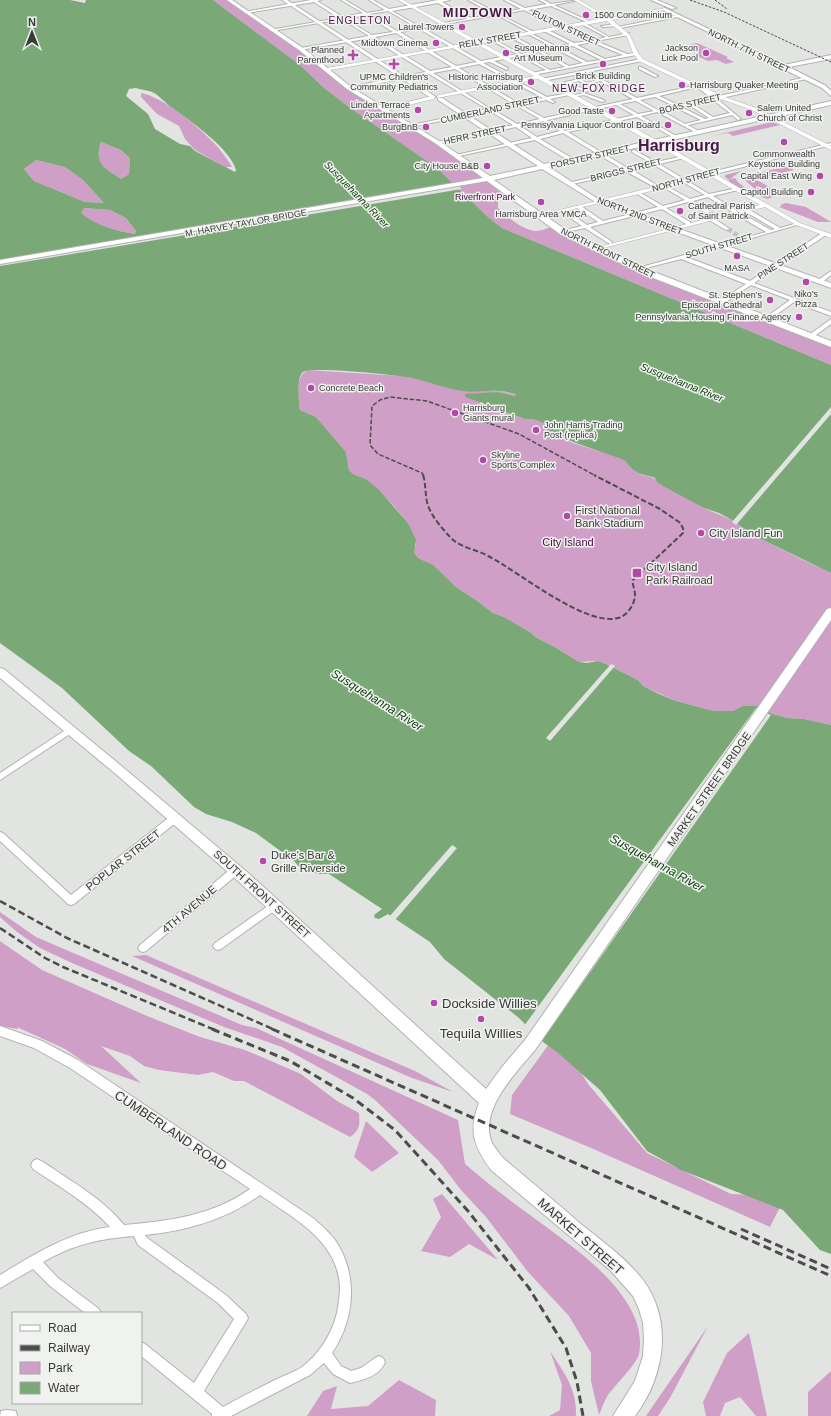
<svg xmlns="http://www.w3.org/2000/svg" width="831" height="1416" viewBox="0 0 831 1416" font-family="Arial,sans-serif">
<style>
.green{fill:#d09fc8}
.water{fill:#7aa876;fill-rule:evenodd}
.pier{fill:#e2e4e2}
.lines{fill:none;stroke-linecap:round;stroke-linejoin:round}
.street-tunnel{stroke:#c0c2c0;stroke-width:4.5;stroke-dasharray:4.5 2.5;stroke-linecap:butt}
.street-casing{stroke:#b1b3b0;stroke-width:2}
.secondary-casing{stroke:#b1b3b0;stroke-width:1}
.primary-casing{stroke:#b1b3b0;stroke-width:2}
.street{fill:#fff;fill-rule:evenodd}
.secondary{fill:#fff;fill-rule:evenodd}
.primary{fill:#fff;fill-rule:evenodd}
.rail-far4{stroke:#4b4c4b;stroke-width:1;stroke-dasharray:2.5 1.5;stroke-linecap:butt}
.rail-far3{stroke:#4b4c4b;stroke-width:1.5;stroke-dasharray:4.5 2;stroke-linecap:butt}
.rail-far2{stroke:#4b4c4b;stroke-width:2;stroke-dasharray:5.5 2.5;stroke-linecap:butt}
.rail-far1{stroke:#4b4c4b;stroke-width:2.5;stroke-dasharray:7 3.5;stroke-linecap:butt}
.rail{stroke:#4b4c4b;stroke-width:3;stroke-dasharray:8 4.5;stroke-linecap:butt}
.poi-dot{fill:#b348a9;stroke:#eff2ef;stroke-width:1.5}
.labels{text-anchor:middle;stroke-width:3;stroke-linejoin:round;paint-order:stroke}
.far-poi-label{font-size:9px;fill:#393938;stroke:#eff2ef;text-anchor:end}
.far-street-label{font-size:9px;fill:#393938;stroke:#eff2ef}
.far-park-label{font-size:9px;fill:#490844;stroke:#eff2ef}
.far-neighbourhood-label{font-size:10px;letter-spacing:1px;fill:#4a1645;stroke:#eff2ef}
.far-water-label{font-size:10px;font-style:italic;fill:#0f400e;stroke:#eff2ef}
.poi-label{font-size:11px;fill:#393938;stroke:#eff2ef;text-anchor:start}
.park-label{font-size:11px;fill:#490844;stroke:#eff2ef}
.street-label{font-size:11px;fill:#393938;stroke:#eff2ef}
.water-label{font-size:12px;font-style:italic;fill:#0f400e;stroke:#eff2ef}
.far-district-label{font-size:13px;font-weight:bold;letter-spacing:1px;fill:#4a1645;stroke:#eff2ef}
.near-poi-label{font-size:13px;fill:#393938;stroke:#eff2ef;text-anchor:start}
.near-street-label{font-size:13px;fill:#393938;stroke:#eff2ef}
.far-town-label{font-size:16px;font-weight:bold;fill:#4a1645;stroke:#eff2ef}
</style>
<rect width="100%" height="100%" fill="#e2e4e2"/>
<g class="green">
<path d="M 213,0 L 226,0 L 300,50 L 345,88 L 436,143 L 503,194 L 503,198 L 498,199 L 498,208 C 508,217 522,230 536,231 C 541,231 547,228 552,227 L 582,243 L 831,347 L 831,365 L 502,228 L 488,217 L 437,168 L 349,107 L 323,87 L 300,65 Z"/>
<polygon points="697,43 728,57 726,58 734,62 726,64 717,60 708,61 693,54 699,53 683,46"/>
<path d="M 141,93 C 163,97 198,126 214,143 C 221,150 227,159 232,167 L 225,167 L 195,150 L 185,139 L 179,126 L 157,114 L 141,97 Z"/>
<polygon points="772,122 780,125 733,136 728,133 712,136"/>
<path d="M 101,142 L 121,150 L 130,158 L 129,174 L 121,179 C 103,166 94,166 101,142 Z"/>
<polygon points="36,160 65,167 83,180 104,203 85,202 34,181 24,169"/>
<polygon points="783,167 788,167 794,170 765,177 760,173"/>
<polygon points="741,171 730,179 735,178 739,183 752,193 749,193 728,181 730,180 724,178 728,179 725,177 725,175"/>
<polygon points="748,177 752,177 776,191 775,192 777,195 768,199 761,197 758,192 746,181 745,179"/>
<polygon points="786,203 806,207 831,222 818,222 779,207 782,206 780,205"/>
<path d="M 84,208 L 110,210 L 126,218 L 136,231 L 135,234 C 117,231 95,225 80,213 Z"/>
<path d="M 308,370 L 402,376 L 427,381 L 434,384 L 462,391 L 498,391 L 516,394 L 516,396 L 498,392 L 466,397 L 525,419 L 533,419 L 546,424 C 553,443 604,450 621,458 C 628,462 630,467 635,471 C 641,476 649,475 655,479 L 704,508 L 732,520 L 755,536 L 803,560 L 829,572 L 831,573 L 831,725 L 804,719 L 787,718 L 773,714 L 757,706 L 742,706 L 733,711 L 714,711 L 676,701 L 643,686 L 638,680 L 606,664 L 598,661 L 579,662 L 553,646 L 537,638 L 534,635 L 504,617 L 493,613 L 476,600 L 456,587 L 432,565 L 418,558 L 413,550 L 416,544 L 408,523 L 392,504 L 366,479 L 353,474 L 349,470 L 346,452 L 316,417 L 300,410 C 299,398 294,376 308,370 Z"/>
<path d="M 0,912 L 36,937 L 242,1025 L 256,1028 L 458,1120 L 465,1164 C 486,1182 508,1199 530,1215 C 570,1245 650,1296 639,1354 C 638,1362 614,1387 608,1395 C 604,1401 602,1408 599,1415 L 591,1381 L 591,1353 L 569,1316 L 528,1272 L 486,1217 L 461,1190 L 438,1160 L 375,1100 L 367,1094 L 282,1047 L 224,1027 L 72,963 L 40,948 L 17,932 L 0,917 Z"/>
<path d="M 0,941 L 42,970 L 147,1016 L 200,1037 L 245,1050 L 301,1074 L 337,1101 L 359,1113 C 360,1124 360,1130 350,1137 L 244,1081 L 234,1081 L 213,1072 L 198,1075 L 159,1070 L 144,1066 L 130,1056 L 101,1046 L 141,1083 L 87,1064 L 65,1049 L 17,1027 L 18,1029 L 0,1026 Z"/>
<polygon points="146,955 415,1071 453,1092 412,1078 132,956"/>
<polygon points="549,1044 574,1061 588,1084 647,1153 731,1194 760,1195 782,1203 770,1227 591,1148 510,1114 512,1095"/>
<polygon points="366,1121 399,1153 372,1172 354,1157"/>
<polygon points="442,1194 498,1260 469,1244 450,1257 421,1251 441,1217 433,1199"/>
<polygon points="708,1326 670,1398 658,1416 646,1416"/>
<polygon points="749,1333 767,1416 756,1416 740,1397 725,1403 720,1416 706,1416 703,1402 727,1353"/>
<path d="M 550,1351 C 564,1373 577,1388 576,1416 L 549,1416 L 560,1410 L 562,1385 Z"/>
<polygon points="831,1371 831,1416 808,1416 808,1392"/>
<polygon points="399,1380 436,1400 435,1416 307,1416 323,1391 337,1386 331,1409 368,1406"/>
</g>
<path class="water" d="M 0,0 L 70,0 L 85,3 L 86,0 L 213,0 L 300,65 L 323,87 L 349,107 L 437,168 L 488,217 L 502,228 L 831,365 L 831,573 L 755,536 L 732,520 L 719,513 L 704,508 L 665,487 L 657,482 L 655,478 C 649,475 642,476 635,471 C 629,467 627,460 619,458 C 595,449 570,443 548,430 L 546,424 L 533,419 L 525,419 L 465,397 L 465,394 L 498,392 L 515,396 L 516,394 C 510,393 504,391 498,391 C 486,390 474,393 462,391 C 444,388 429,382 412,378 C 399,375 311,366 303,372 C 296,378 299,401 300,410 L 316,417 L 346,452 L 349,470 L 353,474 L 366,479 L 379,490 L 408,523 L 416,540 L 414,552 L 418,558 L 433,565 L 456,587 L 476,600 L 493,613 L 504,617 L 531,633 L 537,638 L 553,646 L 579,662 L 587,663 L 598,661 L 606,664 L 638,680 L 643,686 L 659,694 L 676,701 L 714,711 L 733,711 L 742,706 L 757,706 L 773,714 L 787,718 L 804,719 L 831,725 L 831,1254 L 820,1250 L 783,1210 L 681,1170 L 647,1151 L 600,1090 L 557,1052 L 543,1042 L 519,1018 L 444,959 L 430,942 L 388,914 L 379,919 L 375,918 L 374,915 L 382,909 L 329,874 L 320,874 L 302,870 L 294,861 L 256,833 L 232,822 L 206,814 L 194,807 L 151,766 L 129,751 L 62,688 L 0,643 ZM 136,88 C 142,90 149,90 154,93 C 160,96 165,103 171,107 C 189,120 230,148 236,170 L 235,172 L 195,151 L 190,146 L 180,144 L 155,129 L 148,114 L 126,96 L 129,89 ZM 101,142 L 121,150 L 130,158 L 129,174 L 121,179 C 104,167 94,165 101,142 ZM 36,160 L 65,167 L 83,180 L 104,203 L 85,202 L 34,181 L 24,169 ZM 84,208 L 110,210 L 126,218 L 136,231 L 135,234 C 117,231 95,225 81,213 Z"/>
<g class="pier">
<polygon points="456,183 462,189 0,266 0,260"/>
<polygon points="831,407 831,414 736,525 732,522"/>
<polygon points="611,664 615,666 550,741 546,738"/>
<polygon points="756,708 771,715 541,1042 524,1026"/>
<polygon points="452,845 457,848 395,920 389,917"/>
</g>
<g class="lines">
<polyline class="street-tunnel" points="728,229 743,239"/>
<g class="street-casing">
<g id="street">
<path d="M 311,0 L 321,0 L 317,1 L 343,17 L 363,13 L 341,0 L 345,0 L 367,13 L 385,10 L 369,0 L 373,0 L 389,9 L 438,0 L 450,0 L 442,2 L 471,18 L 494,14 L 468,0 L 472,0 L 498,13 L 521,9 L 504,0 L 509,0 L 525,8 L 547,4 L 539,0 L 544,0 L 551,4 L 579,0 L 554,5 L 589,21 L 589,23 L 551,6 L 528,10 L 561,26 L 593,40 L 606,37 L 581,24 L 581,22 L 583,22 L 609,37 L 629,33 L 628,35 L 596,41 L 627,54 L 635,53 L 636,55 L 533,75 L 532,73 L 546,70 L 520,56 L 494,61 L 508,68 L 507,70 L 490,62 L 483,63 L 547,97 L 569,93 L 569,95 L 550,99 L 555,102 L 553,103 L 546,100 L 521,105 L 544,118 L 633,99 L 600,81 L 590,84 L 597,88 L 597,90 L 584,92 L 565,82 L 580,79 L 587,83 L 597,80 L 584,73 L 543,81 L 542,79 L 641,59 L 642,61 L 588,72 L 637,98 L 698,85 L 714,97 L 807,77 L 806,79 L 717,99 L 741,119 L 738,120 L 732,115 L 688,125 L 700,132 L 701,133 L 699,134 L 657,112 L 641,116 L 678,137 L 678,139 L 676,139 L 637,117 L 568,132 L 629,169 L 651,163 L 632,152 L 632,151 L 634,150 L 656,162 L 684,156 L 684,158 L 659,164 L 709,194 L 738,188 L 738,190 L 713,196 L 736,210 L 736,212 L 739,212 L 771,230 L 775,229 L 744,211 L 744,209 L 748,209 L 780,228 L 798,223 L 800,224 L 686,257 L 750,281 L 822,233 L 826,233 L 826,235 L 754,283 L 831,312 L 831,316 L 794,302 L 769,320 L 765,320 L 765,318 L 790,300 L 751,285 L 724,303 L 720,303 L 720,301 L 746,284 L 681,259 L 638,270 L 638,268 L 766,232 L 735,214 L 735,212 L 732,212 L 708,197 L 693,201 L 716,215 L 716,217 L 712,217 L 688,202 L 666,208 L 690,222 L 690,224 L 686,224 L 662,209 L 590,227 L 612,242 L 612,243 L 610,244 L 585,228 L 561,233 L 561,231 L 582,226 L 562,212 L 562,210 L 566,210 L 587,225 L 598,222 L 577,208 L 577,206 L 581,206 L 603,221 L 658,207 L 637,194 L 637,193 L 639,192 L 663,206 L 685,200 L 663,187 L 663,185 L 665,185 L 690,199 L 705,195 L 654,165 L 632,170 L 660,187 L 660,188 L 658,189 L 627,172 L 568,185 L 568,183 L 624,170 L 563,133 L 540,139 L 575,160 L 575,162 L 571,162 L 535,140 L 454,157 L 454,155 L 456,155 L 532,138 L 516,127 L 437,144 L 437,142 L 438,142 L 513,125 L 490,111 L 411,127 L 412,125 L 487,109 L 429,74 L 348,89 L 349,87 L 426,72 L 371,38 L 300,50 L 301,48 L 369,36 L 342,19 L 272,31 L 270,30 L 339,18 L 314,2 L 246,13 L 244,12 ZM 438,3 L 467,19 L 420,27 L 392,11 ZM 524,10 L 559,28 L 589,41 L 574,43 L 546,29 L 544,29 L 544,31 L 570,44 L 557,47 L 532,34 L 534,34 L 534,32 L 500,15 ZM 388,11 L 416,27 L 397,31 L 369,14 ZM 366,15 L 393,32 L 372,35 L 345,19 ZM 497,15 L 529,32 L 526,33 L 553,47 L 540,50 L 511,35 L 510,37 L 536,51 L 521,54 L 493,39 L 492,41 L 517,54 L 481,61 L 423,28 ZM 419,29 L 477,62 L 456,66 L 400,32 ZM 396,33 L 452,67 L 430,71 L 375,37 ZM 592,42 L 623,55 L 605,59 L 577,45 ZM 573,46 L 601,60 L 587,62 L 560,48 ZM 556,49 L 583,63 L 569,66 L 543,52 ZM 539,52 L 565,67 L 550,70 L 524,55 ZM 479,64 L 543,98 L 518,103 L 459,68 ZM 455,69 L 514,104 L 491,109 L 433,73 ZM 579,81 L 592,88 L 585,90 L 571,83 ZM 697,87 L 711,98 L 678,105 L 659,96 ZM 655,97 L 674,106 L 658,110 L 640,100 ZM 713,100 L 730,113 L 713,117 L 693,104 ZM 636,101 L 654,111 L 638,114 L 620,104 ZM 616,105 L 634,115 L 565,131 L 547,120 ZM 689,105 L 709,118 L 705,119 L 681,107 ZM 517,106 L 540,119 L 517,124 L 494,110 ZM 677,108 L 701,120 L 685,124 L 662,111 ZM 543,121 L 560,131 L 537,137 L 520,126 Z"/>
<polygon points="677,15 678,17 620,28 618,27"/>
<polygon points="616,24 617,26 603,27 601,26"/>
<polygon points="639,67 641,67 658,76 655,77 639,69"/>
<polygon points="584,93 604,100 605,101 602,102 584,95 572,97 570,96"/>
<polygon points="831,143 831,145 715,174 712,176 710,175 711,172"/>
<polygon points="709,218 713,218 730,229 726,230 709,220"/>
<polygon points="831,271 831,275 821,283 817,283 817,281"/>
<polygon points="831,319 831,324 813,337 809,337 809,335"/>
<polygon points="70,727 73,728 74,730 73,732 0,780 0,773"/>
<polygon points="175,814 178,815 179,818 178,821 74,904 71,905 68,904 0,841 0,832 3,833 71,895 172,815"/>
<polygon points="236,866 239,867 241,870 239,873 146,951 143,952 140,951 138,948 140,945 233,867"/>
<polygon points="275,901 278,902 280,905 278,908 221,949 218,950 215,949 213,946 215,943"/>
<path d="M 0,1026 L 42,1041 L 78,1060 L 313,1218 C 323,1227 334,1236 340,1248 C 358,1282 353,1322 332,1353 L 341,1366 L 351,1371 L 361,1368 L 375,1358 L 379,1356 L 383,1358 L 385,1362 C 380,1376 363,1380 350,1383 L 333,1374 L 324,1363 L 310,1375 L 231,1416 L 212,1416 L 212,1414 L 141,1356 L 141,1342 L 145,1344 L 194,1383 L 234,1319 L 218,1303 L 138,1245 L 134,1236 C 98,1239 75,1244 43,1262 L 58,1278 L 99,1309 L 101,1313 L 85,1313 L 50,1286 L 33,1269 L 0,1288 L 0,1275 C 35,1254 69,1232 110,1227 C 88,1203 60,1187 33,1169 L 31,1165 L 33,1161 L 37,1159 C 46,1163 53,1169 61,1174 C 84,1189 107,1204 124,1225 C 168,1221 212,1216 250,1189 L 70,1068 L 34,1048 L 0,1036 ZM 260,1195 C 295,1219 340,1242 340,1290 C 339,1301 338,1311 335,1320 C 329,1338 317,1356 302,1367 C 294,1372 285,1375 277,1379 C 259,1388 241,1397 223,1407 L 204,1391 L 246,1322 L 248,1318 L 246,1314 L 226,1295 L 146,1237 L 145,1235 C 186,1231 226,1220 260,1195 Z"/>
<polygon points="6,1410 16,1411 17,1416 0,1416 1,1411"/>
</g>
</g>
<g class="secondary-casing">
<g id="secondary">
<polygon points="398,0 403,0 478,41 604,18 574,0 579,0 609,18 666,8 664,10 612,20 630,35 638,53 643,59 722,96 756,108 831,146 831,150 752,110 718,98 639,61 633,53 627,37 607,21 482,43 667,146 800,223 831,234 831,238 796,225 765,207 595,250 595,248 760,205 712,177 539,217 539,215 708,174 538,79 437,98 437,96 439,95 534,76 476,44 325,71 324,70 327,68 472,42"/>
<polygon points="432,96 435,98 434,99 383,111 380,109"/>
</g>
</g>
<g class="primary-casing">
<g id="primary">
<polygon points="227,0 232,0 303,48 351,87 439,141 490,176 538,166 438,100 438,98 442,98 544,164 831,101 831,105 549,167 601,201 831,283 831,288 597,203 542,169 494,180 566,230 649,270 831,341 831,347 643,274 560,234 487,181 0,264 0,260 483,178 435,143 347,89 299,50"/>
<polygon points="282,0 287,0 436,97 431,98"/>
<polygon points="651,0 657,0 676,8 672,9"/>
<polygon points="665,8 784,65 831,55 831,59 789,67 826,86 831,91 831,96 822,88 663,10 663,9"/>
<path d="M 831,608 L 831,620 L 535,1050 C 516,1073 478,1110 492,1143 C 495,1148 499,1153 503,1158 C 529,1180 556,1202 582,1225 C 603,1242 626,1258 643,1280 C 674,1322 664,1377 635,1416 L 613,1416 L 635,1381 L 643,1356 L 644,1339 L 643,1323 L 639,1309 L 633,1296 L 611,1271 L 491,1170 C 474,1146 468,1132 479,1103 L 237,880 L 117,775 L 0,678 L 0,668 L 4,669 L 125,769 L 247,872 L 486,1089 L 502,1067 L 525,1040 L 827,609 Z"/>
</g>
</g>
<use href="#street" class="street"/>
<use href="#secondary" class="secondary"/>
<use href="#primary" class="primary"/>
<g class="rail-far4">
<polyline points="690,0 724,12 831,62"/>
<polyline points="715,0 727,9"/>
</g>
<polyline class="rail-far3" points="424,476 422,473 378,454 370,445 372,406 380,400 390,397 427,401 519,434 596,476"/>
<path class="rail-far2" d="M 423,475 C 426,484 425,493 427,502 C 430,515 442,528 450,537 C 460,548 476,549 488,556 C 518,571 585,627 618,618 C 627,616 635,604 635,595 C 635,589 632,585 633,580 L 683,533 L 683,528 L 679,522 L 660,509 L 594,475"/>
<g class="rail-far1">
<polyline points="0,901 67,938 275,1030"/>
<polyline points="0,928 45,958 63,967 215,1030"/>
</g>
<g class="rail">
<polyline points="212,1029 290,1061 353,1098 395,1130 468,1211 529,1288 566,1348 577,1382 583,1416"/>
<polyline points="272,1029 831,1276"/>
<polyline points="741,1229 831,1269"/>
</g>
</g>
<g class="poi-dot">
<circle cx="586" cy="15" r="4"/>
<circle cx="462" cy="27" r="4"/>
<circle cx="436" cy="43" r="4"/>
<circle cx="506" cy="53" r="4"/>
<circle cx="706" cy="53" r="4"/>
<path d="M351 49h4v4h4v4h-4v4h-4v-4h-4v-4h4z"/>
<path d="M392 58h4v4h4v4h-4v4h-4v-4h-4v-4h4z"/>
<circle cx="603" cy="64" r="4"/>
<circle cx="531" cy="82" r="4"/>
<circle cx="682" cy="85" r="4"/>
<circle cx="418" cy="110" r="4"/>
<circle cx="612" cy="111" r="4"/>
<circle cx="749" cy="113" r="4"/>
<circle cx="668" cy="125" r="4"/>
<circle cx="426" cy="127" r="4"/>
<circle cx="784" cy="142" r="4"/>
<circle cx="487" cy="166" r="4"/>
<circle cx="820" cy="176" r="4"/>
<circle cx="811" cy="192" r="4"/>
<circle cx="541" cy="202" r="4"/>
<circle cx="680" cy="211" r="4"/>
<circle cx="737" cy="256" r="4"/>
<circle cx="806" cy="282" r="4"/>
<circle cx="770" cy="300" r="4"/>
<circle cx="799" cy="317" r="4"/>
<circle cx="311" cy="388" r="4"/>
<circle cx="455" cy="413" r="4"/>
<circle cx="536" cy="430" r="4"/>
<circle cx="483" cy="460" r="4"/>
<circle cx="567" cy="516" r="4"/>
<circle cx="701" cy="533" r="4"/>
<rect x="632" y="568" width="10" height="10" rx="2"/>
<circle cx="263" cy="861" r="4"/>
<circle cx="434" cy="1003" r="4"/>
<circle cx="481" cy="1019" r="4"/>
</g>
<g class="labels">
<g class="far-poi-label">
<text x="594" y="18" text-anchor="start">1500 Condominium</text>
<text x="454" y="30">Laurel Towers</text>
<text x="428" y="46">Midtown Cinema</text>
<text x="514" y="51" text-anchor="start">Susquehanna<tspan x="514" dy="10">Art Museum</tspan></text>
<text x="698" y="51">Jackson<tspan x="698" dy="10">Lick Pool</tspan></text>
<text x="344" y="53">Planned<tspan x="344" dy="10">Parenthood</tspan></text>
<text x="603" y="79" text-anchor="middle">Brick Building</text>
<text x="394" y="80" text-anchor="middle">UPMC Children's<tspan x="394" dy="10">Community Pediatrics</tspan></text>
<text x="523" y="80">Historic Harrisburg<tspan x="523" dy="10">Association</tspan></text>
<text x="690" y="88" text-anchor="start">Harrisburg Quaker Meeting</text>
<text x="410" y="108">Linden Terrace<tspan x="410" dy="10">Apartments</tspan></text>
<text x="757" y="111" text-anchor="start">Salem United<tspan x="757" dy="10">Church of Christ</tspan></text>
<text x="604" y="114">Good Taste</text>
<text x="660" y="128">Pennsylvania Liquor Control Board</text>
<text x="418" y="130">BurgBnB</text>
<text x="784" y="157" text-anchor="middle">Commonwealth<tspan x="784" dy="10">Keystone Building</tspan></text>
<text x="479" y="169">City House B&amp;B</text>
<text x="812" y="179">Capital East Wing</text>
<text x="803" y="195">Capitol Building</text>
<text x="688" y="209" text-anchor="start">Cathedral Parish<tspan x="688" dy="10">of Saint Patrick</tspan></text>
<text x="541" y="217" text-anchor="middle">Harrisburg Area YMCA</text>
<text x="737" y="271" text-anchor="middle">MASA</text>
<text x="806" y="297" text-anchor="middle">Niko's<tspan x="806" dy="10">Pizza</tspan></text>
<text x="762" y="298">St. Stephen’s<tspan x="762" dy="10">Episcopal Cathedral</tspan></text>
<text x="791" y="320">Pennsylvania Housing Finance Agency</text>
<text x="319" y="391" text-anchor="start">Concrete Beach</text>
<text x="463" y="411" text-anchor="start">Harrisburg<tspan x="463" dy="10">Giants mural</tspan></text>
<text x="544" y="428" text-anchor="start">John Harris Trading<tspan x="544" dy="10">Post (replica)</tspan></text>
<text x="491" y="458" text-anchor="start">Skyline<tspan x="491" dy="10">Sports Complex</tspan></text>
</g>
<g class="far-street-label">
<text transform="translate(566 28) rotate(25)" y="3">FULTON STREET</text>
<text transform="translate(490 40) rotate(-10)" y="3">REILY STREET</text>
<text transform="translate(749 51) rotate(26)" y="3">NORTH 7TH STREET</text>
<text transform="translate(690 104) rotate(-13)" y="3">BOAS STREET</text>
<text transform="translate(490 110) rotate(-12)" y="3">CUMBERLAND STREET</text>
<text transform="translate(475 135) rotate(-12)" y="3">HERR STREET</text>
<text transform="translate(590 157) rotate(-13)" y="3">FORSTER STREET</text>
<text transform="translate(626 170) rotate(-14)" y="3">BRIGGS STREET</text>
<text transform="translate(686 180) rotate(-15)" y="3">NORTH STREET</text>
<text transform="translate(640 216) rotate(21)" y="3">NORTH 2ND STREET</text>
<text transform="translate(246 223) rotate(-10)" y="3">M. HARVEY TAYLOR BRIDGE</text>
<text transform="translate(719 246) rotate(-16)" y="3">SOUTH STREET</text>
<text transform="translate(608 253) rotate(26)" y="3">NORTH FRONT STREET</text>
<text transform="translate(783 261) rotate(-33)" y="3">PINE STREET</text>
</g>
<g class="far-park-label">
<text x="485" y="200">Riverfront Park</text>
</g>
<g class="far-neighbourhood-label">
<text x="360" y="24">ENGLETON</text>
<text x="599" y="92">NEW FOX RIDGE</text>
</g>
<g class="far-water-label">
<text transform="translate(357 194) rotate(46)" y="4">Susquehanna River</text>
<text transform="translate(682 382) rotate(22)" y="4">Susquehanna River</text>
</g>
<g class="poi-label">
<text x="575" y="514">First National<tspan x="575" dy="13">Bank Stadium</tspan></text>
<text x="709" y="537">City Island Fun</text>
<text x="646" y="571">City Island<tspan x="646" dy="13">Park Railroad</tspan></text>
<text x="271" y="859">Duke's Bar &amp;<tspan x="271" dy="13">Grille Riverside</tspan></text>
</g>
<g class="park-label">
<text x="568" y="546">City Island</text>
</g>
<g class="street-label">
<text transform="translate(709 789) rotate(-55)" y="4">MARKET STREET BRIDGE</text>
<text transform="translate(123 860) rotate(-38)" y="4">POPLAR STREET</text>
<text transform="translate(262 894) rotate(42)" y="4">SOUTH FRONT STREET</text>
<text transform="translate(189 909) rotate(-40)" y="4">4TH AVENUE</text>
</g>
<g class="water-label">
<text transform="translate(377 700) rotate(32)" y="4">Susquehanna River</text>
<text transform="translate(657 863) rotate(29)" y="4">Susquehanna River</text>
</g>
<g class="far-district-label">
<text x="478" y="17">MIDTOWN</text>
</g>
<g class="near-poi-label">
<text x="442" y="1008">Dockside Willies</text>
<text x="481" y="1038" text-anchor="middle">Tequila Willies</text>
</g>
<g class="near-street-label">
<text transform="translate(171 1130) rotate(34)" y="5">CUMBERLAND ROAD</text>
<text transform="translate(581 1236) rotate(41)" y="5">MARKET STREET</text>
</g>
<g class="far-town-label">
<text x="679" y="151">Harrisburg</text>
</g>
</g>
<rect x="12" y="1312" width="130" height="92" fill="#eff2ef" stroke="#a6a8a6"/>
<rect x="20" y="1325" width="20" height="6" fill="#ffffff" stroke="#a6a8a6"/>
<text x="48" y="1332" font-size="12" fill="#393938">Road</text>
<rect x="20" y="1345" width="20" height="6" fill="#4b4c4b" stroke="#a6a8a6"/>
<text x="48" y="1352" font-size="12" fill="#393938">Railway</text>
<rect x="20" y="1362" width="20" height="12" fill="#d09fc8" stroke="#a6a8a6"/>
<text x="48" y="1372" font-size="12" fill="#393938">Park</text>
<rect x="20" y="1382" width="20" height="12" fill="#7aa876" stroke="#a6a8a6"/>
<text x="48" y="1392" font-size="12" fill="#393938">Water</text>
<g transform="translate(32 32)" stroke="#eff2ef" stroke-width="3" paint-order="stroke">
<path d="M0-3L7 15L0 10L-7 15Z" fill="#393938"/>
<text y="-6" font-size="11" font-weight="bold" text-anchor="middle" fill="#393938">N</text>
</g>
</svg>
